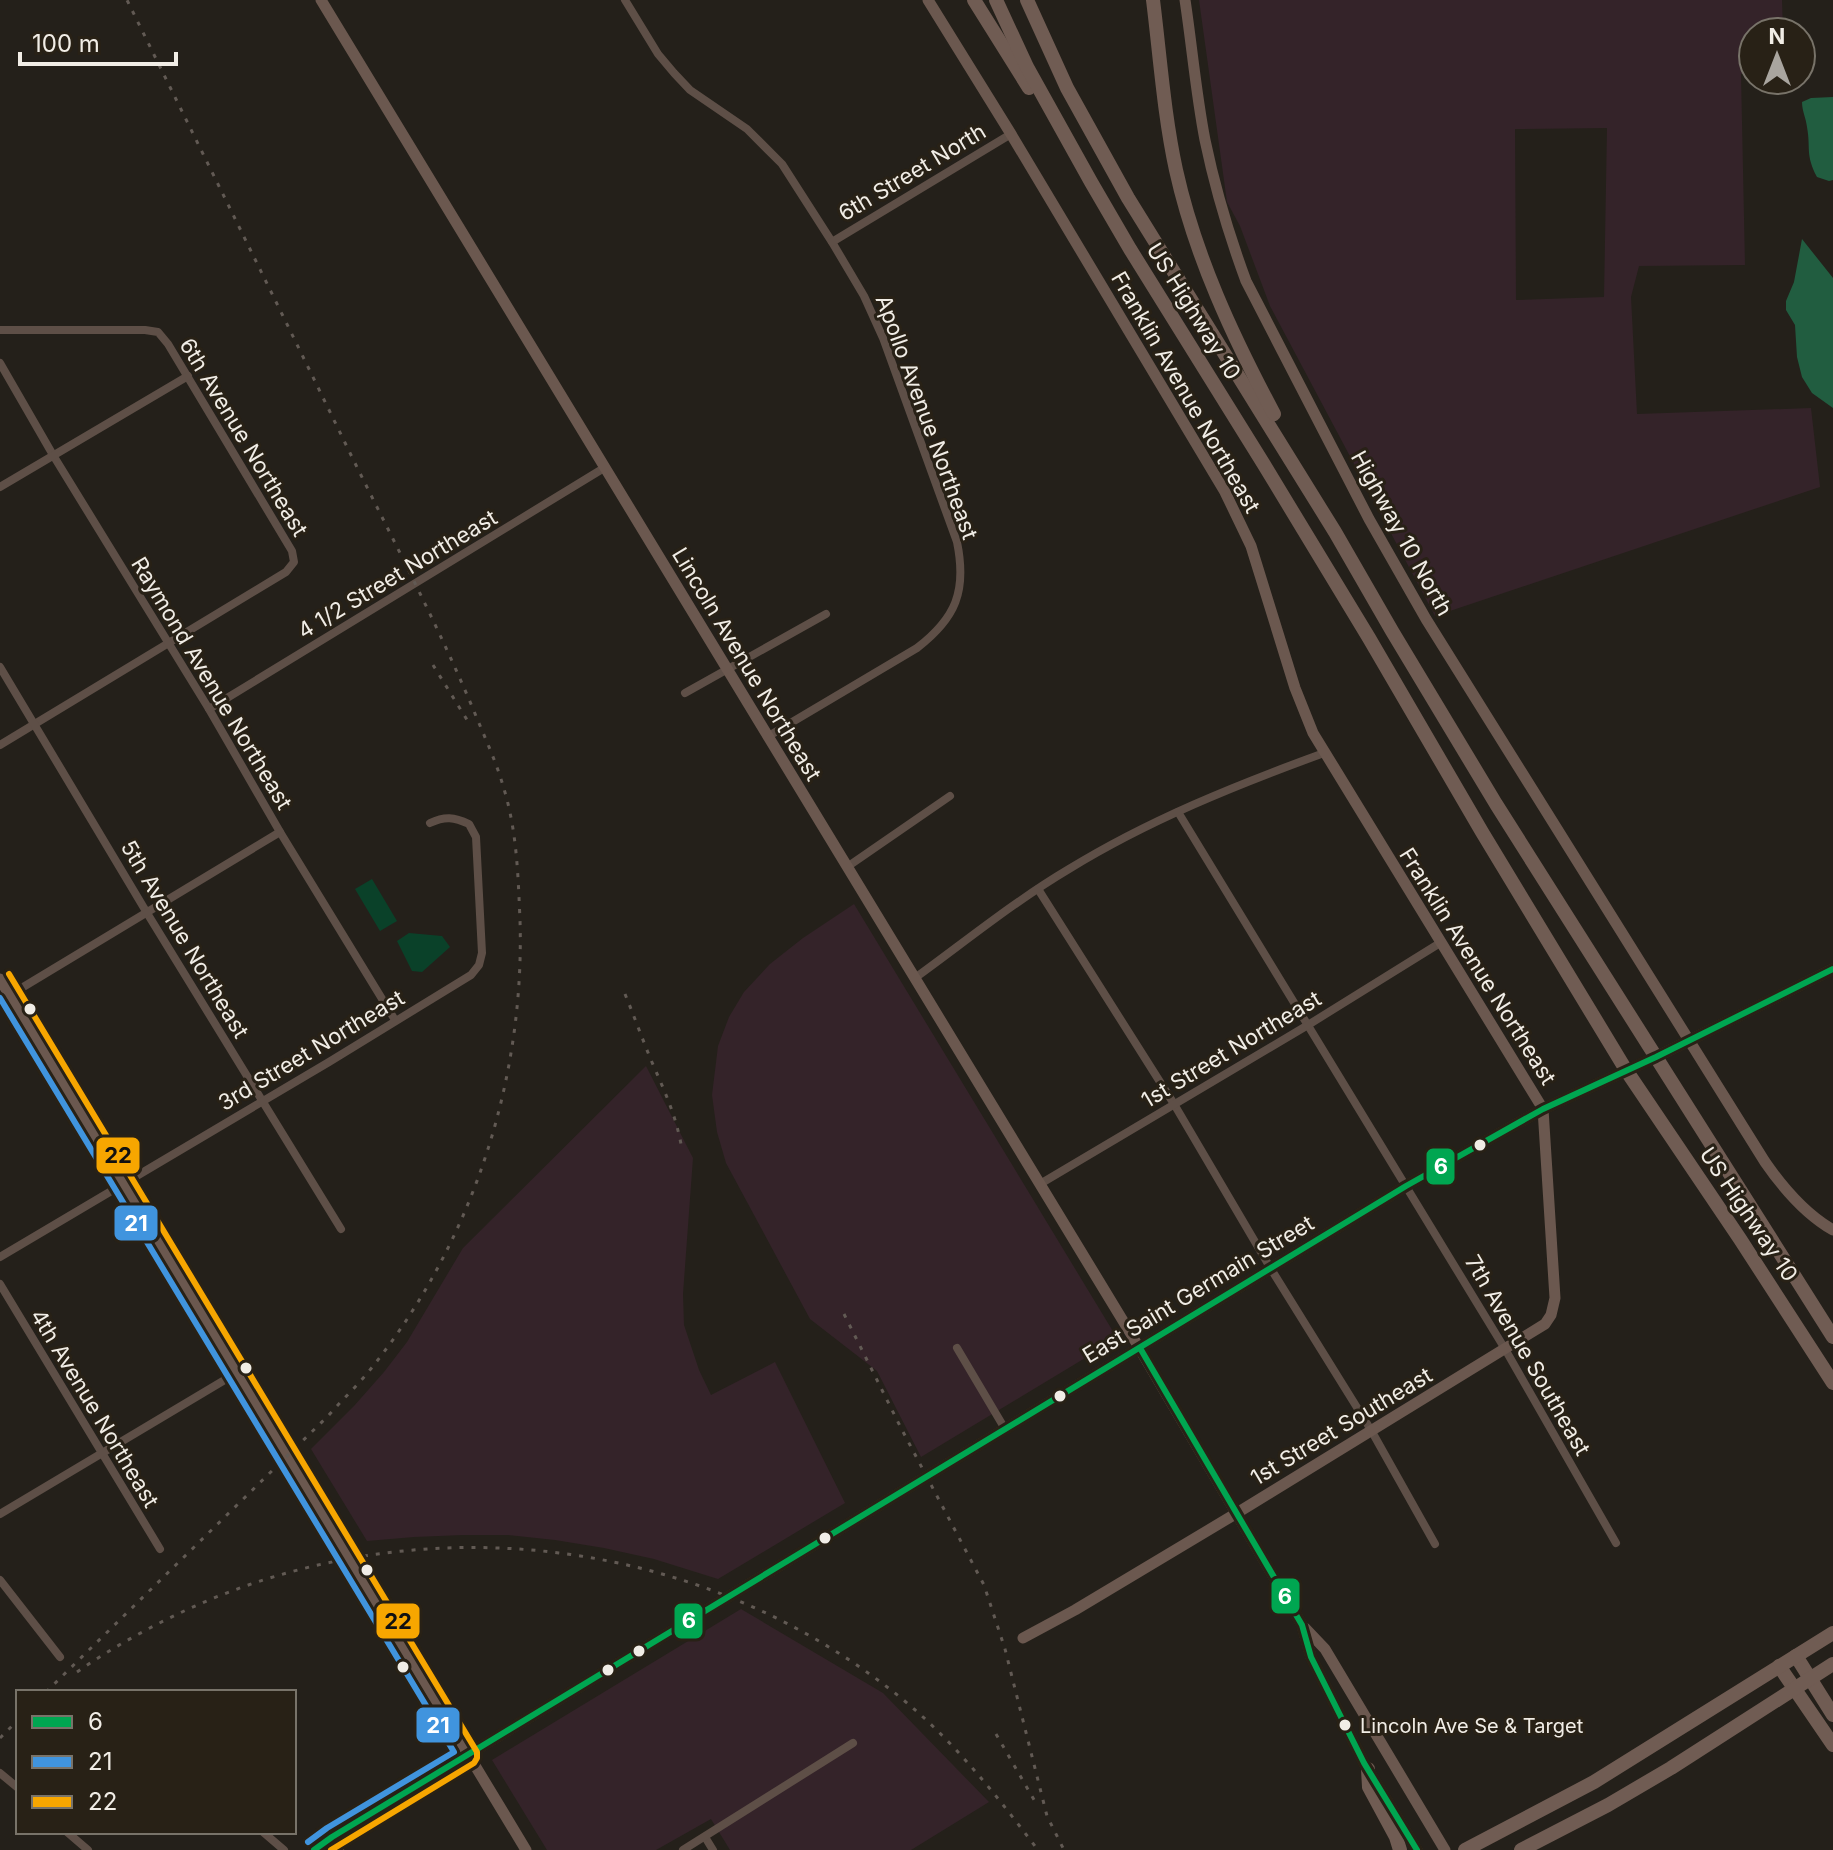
<svg xmlns="http://www.w3.org/2000/svg" width="1833" height="1850" viewBox="0 0 1833 1850" font-family="Inter,sans-serif">
<style>
.industrial{fill:#342329;fill-rule:evenodd}
.green{fill:#0a4129}
.forest{fill:#215d40}
.lines{fill:none;stroke-linecap:round;stroke-linejoin:round}
.street{stroke:#5e4f47;stroke-width:8}
.secondary{stroke:#6b584f;stroke-width:11}
.highway{stroke:#705c53;stroke-width:14}
.rail{stroke:#625a54;stroke-width:3;stroke-dasharray:4 8;stroke-linecap:butt}
.bus-1-casing{stroke:#282116;stroke-width:12}
.bus-2-casing{stroke:#282116;stroke-width:12}
.bus-3-casing{stroke:#282116;stroke-width:12}
.bus-1{stroke:#00a651;stroke-width:6}
.bus-2{stroke:#4094de;stroke-width:6}
.bus-3{stroke:#f7a600;stroke-width:6}
.bus-dot{fill:#f1ede6;stroke:#282116;stroke-width:3}
.labels{text-anchor:middle;stroke-width:6;stroke-linejoin:round;paint-order:stroke}
.bus-label{font-size:20px;fill:#f1ede6;stroke:#282116;text-anchor:start}
.street-label{font-size:22px;fill:#f1ede6;stroke:#282116}
.line-badge{stroke:#282116;stroke-width:3}
.badge-label{font-size:22px;text-anchor:middle;font-weight:bold;fill:#fff}
.pale-badge-label{font-size:22px;text-anchor:middle;font-weight:bold;fill:#111}
</style>
<rect width="100%" height="100%" fill="#24201a"/>
<g class="industrial">
<path d="M 1199,0 L 1782,0 L 1783,32 L 1753,32 L 1753,74 L 1741,74 L 1745,265 L 1639,266 L 1631,297 L 1637,414 L 1811,408 L 1820,487 L 1435,616 L 1270,306 L 1240,226 L 1227,202 ZM 1607,128 L 1604,297 L 1516,300 L 1515,129 Z"/>
<polygon points="854,904 1114,1333 1110,1343 921,1457 877,1371 810,1319 726,1163 717,1132 712,1095 718,1046 729,1017 744,992 770,964 803,938"/>
<polygon points="646,1066 693,1158 683,1294 684,1325 699,1370 711,1395 775,1362 845,1503 718,1579 654,1559 604,1548 555,1540 508,1535 463,1535 414,1537 367,1541 311,1449 354,1406 384,1372 407,1342 463,1248"/>
<polygon points="741,1609 883,1693 989,1802 911,1850 730,1850 711,1819 656,1850 547,1850 492,1760"/>
</g>
<g class="green">
<polygon points="372,879 397,921 380,931 355,889"/>
<polygon points="409,933 442,936 450,947 422,972 412,971 397,941"/>
</g>
<g class="forest">
<path d="M 1833,97 L 1833,180 L 1829,181 L 1817,177 C 1805,154 1811,149 1807,127 C 1806,118 1802,111 1802,102 L 1811,98 Z"/>
<polygon points="1802,239 1833,278 1833,408 1812,393 1802,377 1797,357 1795,325 1786,310 1786,301 1794,282"/>
</g>
<g class="lines">
<g class="street">
<path d="M 625,0 L 658,54 L 674,73 L 690,90 L 747,129 L 782,164 L 832,242 L 864,296 L 883,338 L 957,542 C 967,591 956,618 917,648 L 767,737"/>
<polyline points="832,242 1011,134"/>
<polyline points="0,330 145,330 158,332 168,344 292,551 294,562 286,572 0,745"/>
<polyline points="0,363 53,455 209,709 280,832 395,1020"/>
<polyline points="0,487 188,376"/>
<polyline points="0,667 147,913 341,1229"/>
<polyline points="685,693 826,614"/>
<polyline points="209,709 604,468"/>
<polyline points="1178,812 1505,1349 1616,1543"/>
<polyline points="847,867 950,796"/>
<polyline points="1038,889 1174,1104 1271,1269 1371,1430 1435,1544"/>
<path d="M 915,978 C 966,941 1015,901 1069,869 C 1149,820 1236,785 1324,753"/>
<polyline points="0,1001 280,832"/>
<polyline points="1040,1184 1308,1025 1440,943"/>
<path d="M 0,1257 L 329,1062 L 471,975 L 479,965 L 482,953 L 476,837 L 469,824 C 454,817 445,816 430,823"/>
<polyline points="0,1284 160,1549"/>
<polyline points="957,1348 1005,1429"/>
<polyline points="0,1514 238,1372"/>
<polyline points="0,1580 60,1657"/>
<polyline points="0,1773 18,1788"/>
<polyline points="67,1832 88,1850"/>
<polyline points="263,1832 284,1850"/>
<polyline points="332,1837 340,1850"/>
<polyline points="705,1837 713,1850"/>
<polyline points="683,1850 853,1743"/>
</g>
<g class="secondary">
<polyline points="321,0 1131,1334 1302,1625 1311,1657 1364,1763 1417,1850"/>
<polyline points="928,0 1011,134 1225,492 1251,546 1295,688 1313,733 1543,1109 1555,1298 1551,1315 1545,1324 1237,1513 1075,1610 1023,1638"/>
<path d="M 1185,0 C 1192,46 1196,94 1205,140 C 1215,188 1229,235 1246,281 L 1369,519 L 1426,619 L 1765,1162 C 1783,1188 1805,1214 1833,1230"/>
<polyline points="0,979 526,1850"/>
<polyline points="1305,1628 1325,1649 1445,1850"/>
<polyline points="314,1850 332,1837 1406,1186 1543,1109 1656,1057 1833,969"/>
</g>
<g class="highway">
<polyline points="974,0 1029,88"/>
<polyline points="996,0 1027,67 1091,182 1130,249 1263,463 1369,638 1482,832 1626,1070 1740,1239 1833,1383"/>
<polyline points="1027,0 1067,88 1128,198 1335,532 1392,631 1496,804 1833,1337"/>
<path d="M 1153,0 C 1160,56 1164,115 1176,170 C 1195,256 1233,337 1274,414"/>
<polyline points="1796,1656 1833,1715"/>
<polyline points="1779,1666 1833,1745"/>
<polyline points="1368,1769 1369,1787 1396,1837 1400,1850"/>
<polyline points="1465,1850 1594,1782 1833,1633"/>
<polyline points="1521,1850 1608,1805 1671,1768 1833,1664"/>
</g>
<g class="rail">
<polyline points="433,665 469,723"/>
<path d="M 625,994 C 634,1016 642,1038 651,1060 C 664,1090 677,1117 682,1150"/>
<polyline points="844,1314 901,1428 984,1585 1005,1649 1047,1816 1064,1850"/>
<path d="M 77,1672 C 110,1649 146,1629 182,1612 C 416,1502 699,1534 901,1698 C 955,1742 996,1795 1038,1850"/>
<path d="M 46,1692 L 328,1416 C 340,1402 353,1390 365,1376 C 470,1249 525,1084 520,920 C 518,875 517,832 504,789 C 497,764 486,740 476,716 C 439,627 394,542 351,455 C 277,303 202,152 127,0"/>
<polyline points="996,1734 1037,1805"/>
<polyline points="0,1738 18,1720"/>
</g>
<g class="bus-1-casing">
<g id="bus-1">
<polyline points="1140,1348 1302,1625 1311,1657 1364,1763 1417,1850"/>
<polyline points="314,1850 332,1837 1406,1186 1543,1109 1656,1057 1833,969"/>
</g>
</g>
<g class="bus-2-casing">
<polyline id="bus-2" points="0,998 454,1752 327,1828 308,1842"/>
</g>
<g class="bus-3-casing">
<polyline id="bus-3" points="9,974 477,1752 477,1758 474,1763 331,1850"/>
</g>
<use href="#bus-1" class="bus-1"/>
<use href="#bus-2" class="bus-2"/>
<use href="#bus-3" class="bus-3"/>
</g>
<g class="bus-dot">
<circle cx="30" cy="1009" r="7"/>
<circle cx="1480" cy="1145" r="7"/>
<circle cx="246" cy="1368" r="7"/>
<circle cx="1060" cy="1396" r="7"/>
<circle cx="825" cy="1538" r="7"/>
<circle cx="367" cy="1570" r="7"/>
<circle cx="639" cy="1651" r="7"/>
<circle cx="403" cy="1667" r="7"/>
<circle cx="608" cy="1670" r="7"/>
<circle cx="1345" cy="1725" r="7"/>
</g>
<g class="labels">
<g class="bus-label">
<text x="1360" y="1733">Lincoln Ave Se &amp; Target</text>
</g>
<g class="street-label">
<text transform="translate(912 172) rotate(-31)" y="8">6th Street North</text>
<text transform="translate(1194 311) rotate(58)" y="8">US Highway 10</text>
<text transform="translate(1186 392) rotate(60)" y="8">Franklin Avenue Northeast</text>
<text transform="translate(927 417) rotate(70)" y="8">Apollo Avenue Northeast</text>
<text transform="translate(244 437) rotate(59)" y="8">6th Avenue Northeast</text>
<text transform="translate(1402 533) rotate(61)" y="8">Highway 10 North</text>
<text transform="translate(397 574) rotate(-31)" y="8">4 1/2 Street Northeast</text>
<text transform="translate(747 664) rotate(59)" y="8">Lincoln Avenue Northeast</text>
<text transform="translate(212 683) rotate(59)" y="8">Raymond Avenue Northeast</text>
<text transform="translate(185 939) rotate(59)" y="8">5th Avenue Northeast</text>
<text transform="translate(1478 966) rotate(58)" y="8">Franklin Avenue Northeast</text>
<text transform="translate(1231 1049) rotate(-31)" y="8">1st Street Northeast</text>
<text transform="translate(311 1050) rotate(-31)" y="8">3rd Street Northeast</text>
<text transform="translate(1749 1214) rotate(56)" y="8">US Highway 10</text>
<text transform="translate(1198 1289) rotate(-31)" y="8">East Saint Germain Street</text>
<text transform="translate(1528 1355) rotate(60)" y="8">7th Avenue Southeast</text>
<text transform="translate(95 1408) rotate(59)" y="8">4th Avenue Northeast</text>
<text transform="translate(1341 1426) rotate(-31)" y="8">1st Street Southeast</text>
</g>
</g>
<g class="line-badge">
<rect x="95" y="1136" width="46" height="39" rx="8" fill="#f7a600"/>
<rect x="1425" y="1147" width="31" height="39" rx="8" fill="#00a651"/>
<rect x="113" y="1204" width="46" height="38" rx="8" fill="#4094de"/>
<rect x="1270" y="1577" width="31" height="38" rx="8" fill="#00a651"/>
<rect x="673" y="1602" width="31" height="38" rx="8" fill="#00a651"/>
<rect x="375" y="1602" width="46" height="38" rx="8" fill="#f7a600"/>
<rect x="415" y="1706" width="46" height="38" rx="8" fill="#4094de"/>
</g>
<g class="badge-label">
<text x="1441" y="1174">6</text>
<text x="136" y="1231">21</text>
<text x="1285" y="1604">6</text>
<text x="689" y="1628">6</text>
<text x="438" y="1733">21</text>
</g>
<g class="pale-badge-label">
<text x="118" y="1163">22</text>
<text x="398" y="1629">22</text>
</g>
<rect x="16" y="1690" width="280" height="144" fill="#282116" stroke="#787369" stroke-width="2"/>
<rect x="32" y="1716" width="40" height="12" fill="#00a651" stroke="#787369" stroke-width="2"/>
<text x="88" y="1730" font-size="24" fill="#f1ede6">6</text>
<rect x="32" y="1756" width="40" height="12" fill="#4094de" stroke="#787369" stroke-width="2"/>
<text x="88" y="1770" font-size="24" fill="#f1ede6">21</text>
<rect x="32" y="1796" width="40" height="12" fill="#f7a600" stroke="#787369" stroke-width="2"/>
<text x="88" y="1810" font-size="24" fill="#f1ede6">22</text>
<g transform="translate(1777 56)"><circle r="38" fill="#282116" stroke="#787369" stroke-width="2"/>
<path d="M0-6L14 30L0 20L-14 30Z" fill="#a9a59f"/>
<text y="-12" font-size="22" font-weight="bold" text-anchor="middle" fill="#f1ede6">N</text>
</g>
<path d="M20 52v12h156v-12" fill="none" stroke="#f1ede6" stroke-width="4"/>
<text x="32" y="52" font-size="24" fill="#f1ede6" stroke="#282116" stroke-width="6" paint-order="stroke">100 m</text>
</svg>
